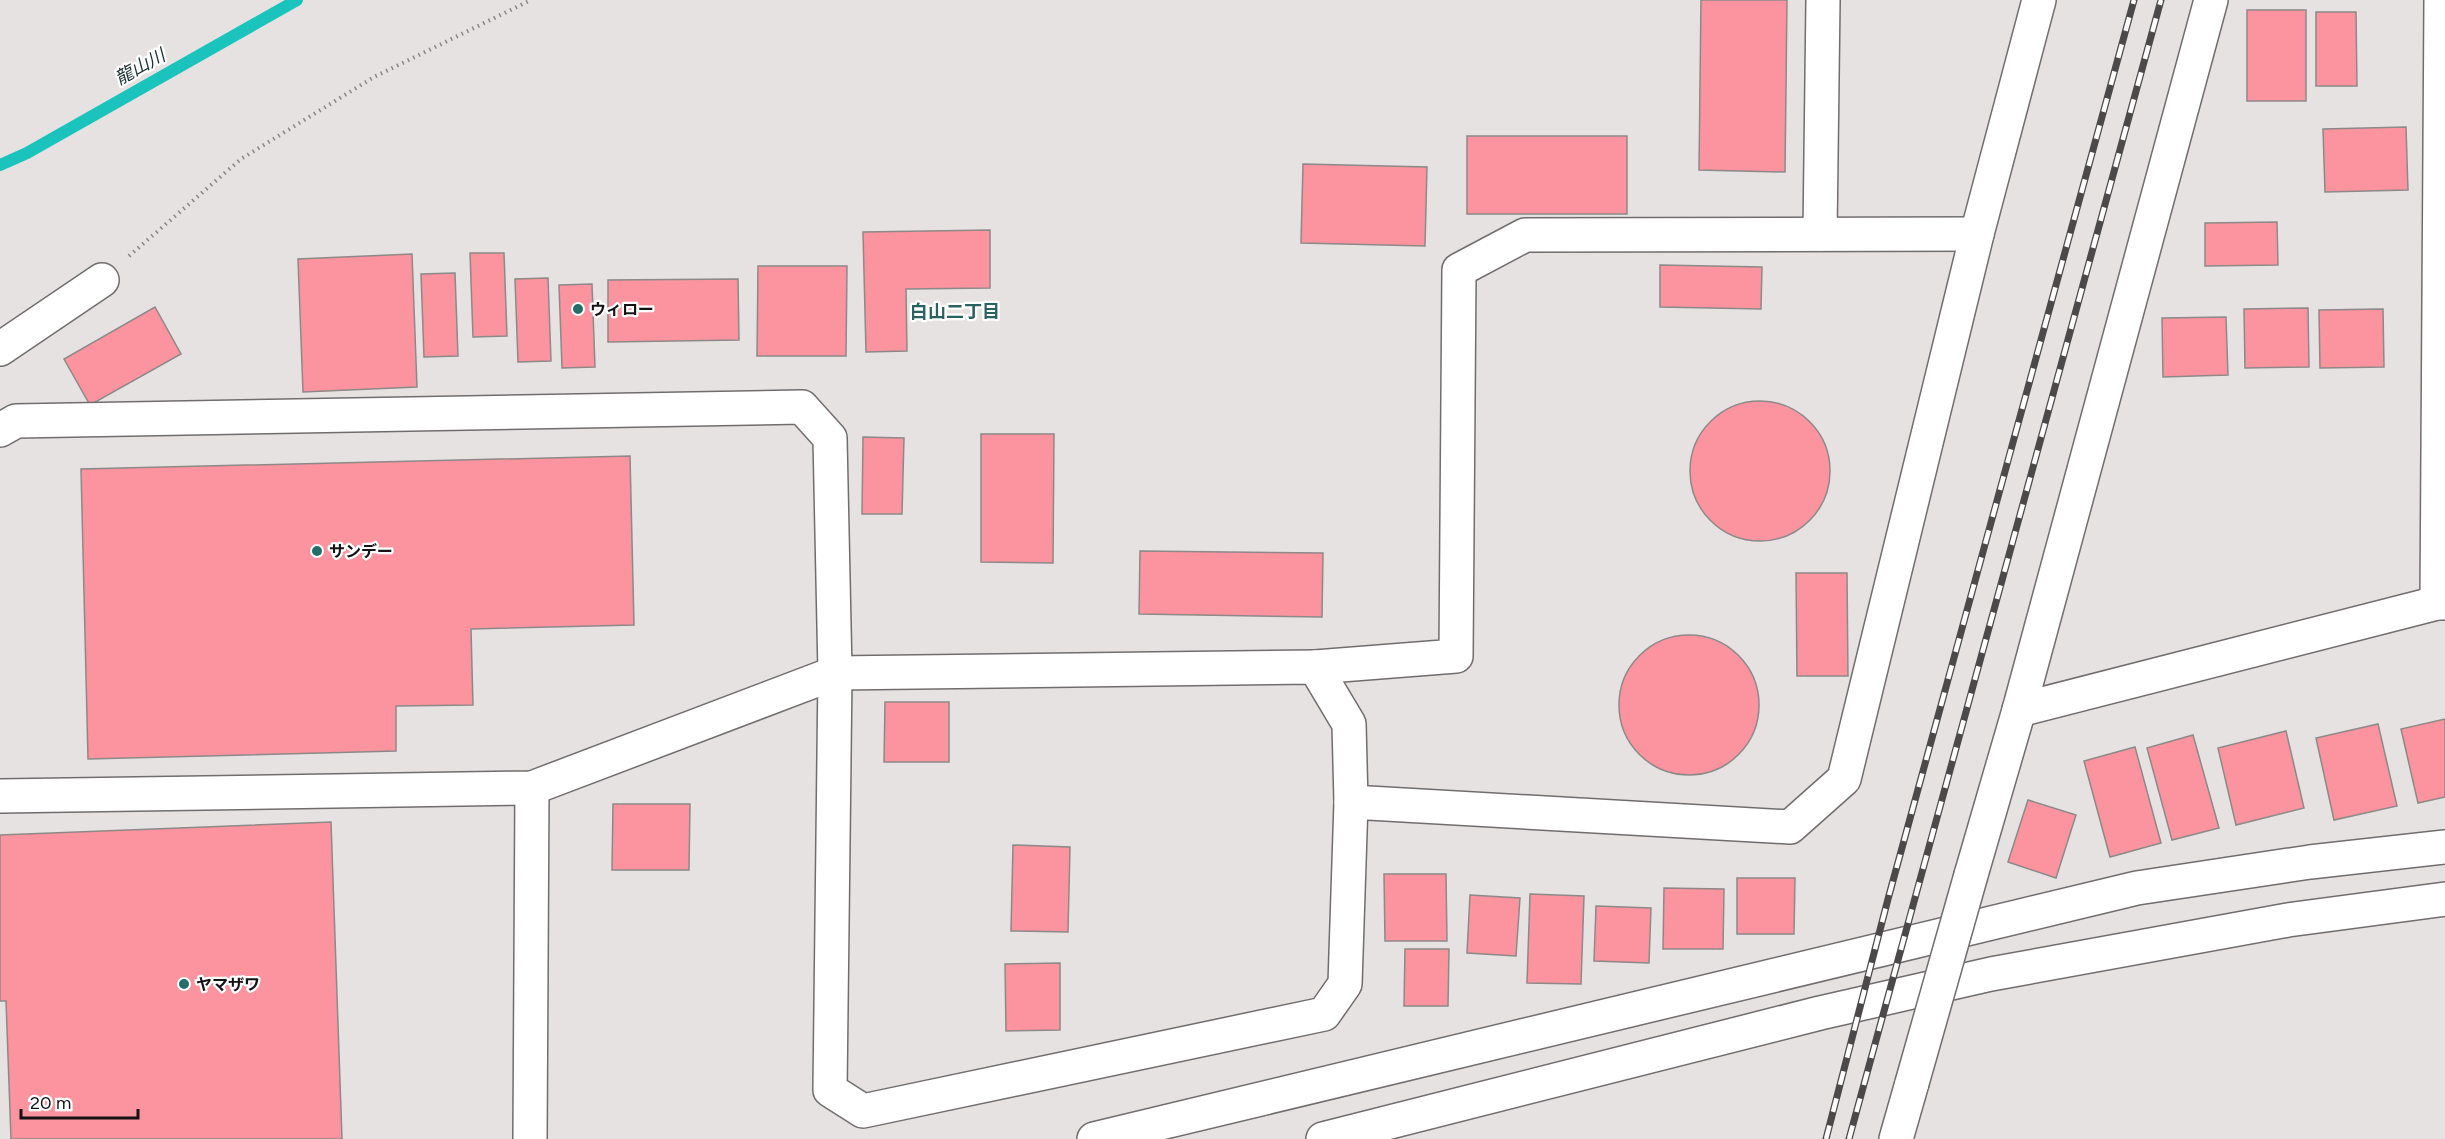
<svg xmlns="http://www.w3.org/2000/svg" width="2445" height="1139" viewBox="0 0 2445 1139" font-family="Figtree,'Noto Sans JP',sans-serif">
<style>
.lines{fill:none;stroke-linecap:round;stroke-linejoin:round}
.stream{stroke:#1ac4bd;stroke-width:12}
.building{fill:#fb949e;stroke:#8d8989;stroke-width:1.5}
.minor-casing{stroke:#716d6e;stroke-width:36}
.path{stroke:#8b8788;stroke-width:4;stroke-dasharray:1.5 4.5;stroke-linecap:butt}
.minor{stroke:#fff;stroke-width:33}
.rail-casing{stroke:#4c494a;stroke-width:7}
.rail{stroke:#fff;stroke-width:4.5;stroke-dasharray:14;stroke-linecap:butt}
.minor-bridge-casing{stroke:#716d6e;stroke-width:36;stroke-linecap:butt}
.minor-bridge{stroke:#fff;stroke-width:33}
.poi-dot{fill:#246e6a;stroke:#fff;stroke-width:2}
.labels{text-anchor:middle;stroke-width:4.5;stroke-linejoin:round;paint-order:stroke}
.poi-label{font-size:16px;font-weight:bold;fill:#141213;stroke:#fff;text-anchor:start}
.water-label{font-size:18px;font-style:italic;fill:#1a3231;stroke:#fff}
.neighbourhood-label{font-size:18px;font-weight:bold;fill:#29625f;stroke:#fff}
</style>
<rect width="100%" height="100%" fill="#e6e2e2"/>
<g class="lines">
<polyline class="stream" points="0,165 27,153 297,0"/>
</g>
<g class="building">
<polygon points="1701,0 1787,0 1785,172 1699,170"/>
<rect x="2247" y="10" width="59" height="91"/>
<polygon points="2316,12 2356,12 2357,86 2316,86"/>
<polygon points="2406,127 2408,190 2325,192 2323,129"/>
<rect x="1467" y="136" width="160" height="78"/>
<polygon points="1303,164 1427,167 1425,246 1301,243"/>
<polygon points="2277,222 2278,265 2205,266 2205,223"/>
<polygon points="990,230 990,288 906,289 907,351 866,352 863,232"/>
<polygon points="470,253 504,253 507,336 473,337"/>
<polygon points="412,254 417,387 303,392 298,259"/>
<polygon points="1660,265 1762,267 1761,309 1660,307"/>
<polygon points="758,266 847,266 846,356 757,356"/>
<polygon points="455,273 458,356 424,357 421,274"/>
<polygon points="548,278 551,361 518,362 515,279"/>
<polygon points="738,279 739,340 608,342 608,280"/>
<polygon points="592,284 595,367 562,368 559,285"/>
<polygon points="155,307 181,354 90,405 64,359"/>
<polygon points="2308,308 2309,367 2245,368 2244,309"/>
<polygon points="2383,309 2384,367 2320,368 2319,310"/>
<polygon points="2226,317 2228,375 2163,377 2162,318"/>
<circle cx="1760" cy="471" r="70"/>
<polygon points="981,434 1054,434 1053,563 981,562"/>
<polygon points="863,437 904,438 902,514 862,514"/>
<polygon points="630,456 634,625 471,629 473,705 396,706 396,751 88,759 81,469"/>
<polygon points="1140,551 1323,553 1322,617 1139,614"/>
<polygon points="1796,573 1847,573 1848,676 1797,676"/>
<circle cx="1689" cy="705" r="70"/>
<polygon points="885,702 949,702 949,762 884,762"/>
<polygon points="2445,719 2445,797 2418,803 2401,729"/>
<polygon points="2378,724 2397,806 2334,820 2316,738"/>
<polygon points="2286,731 2304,808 2236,825 2218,748"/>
<polygon points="2193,735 2219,828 2172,840 2147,748"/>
<polygon points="2135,747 2161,843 2110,857 2084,761"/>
<polygon points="2028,800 2076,815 2056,878 2008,862"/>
<polygon points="613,804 690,804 689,870 612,870"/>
<polygon points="331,822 342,1139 11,1139 6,1001 0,1001 0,835"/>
<polygon points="1013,845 1070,847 1068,932 1011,931"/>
<polygon points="1384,874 1446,874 1447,941 1385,941"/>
<polygon points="1737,878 1795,878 1794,934 1737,934"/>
<polygon points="1664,888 1724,889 1723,949 1663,949"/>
<polygon points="1530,894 1584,896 1581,984 1527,983"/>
<polygon points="1470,895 1520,898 1516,956 1467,953"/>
<polygon points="1596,906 1651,908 1649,963 1594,961"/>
<polygon points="1405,949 1449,949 1448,1006 1404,1006"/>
<polygon points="1060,963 1060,1030 1006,1031 1005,964"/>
</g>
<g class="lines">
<g class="minor-casing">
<g id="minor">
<polyline points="1820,234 1823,0"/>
<polyline points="0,349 102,280"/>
<polyline points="0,430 16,421 802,407 830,438 835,673 830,1090 863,1111 1324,1014 1345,984 1351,802"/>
<polyline points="2437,603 2441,0"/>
<polyline points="1315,667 1456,656 1459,270 1525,235 1977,234"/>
<polyline points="2019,710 2437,603 2445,603"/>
<polyline points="0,796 532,788 835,673 1315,667 1349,724 1351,802 1790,827 1844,779 1977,234 2039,0"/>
<polyline points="1971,875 2019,710 2211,0"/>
<polyline points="530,1139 532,788"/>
<polyline points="1094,1139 2137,888 2310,862 2445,847"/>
<polyline points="1323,1139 1820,1013 1991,974 2288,920 2445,899"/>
<polyline points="1896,1139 1912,1083"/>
</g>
</g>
<polyline class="path" points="129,256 241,159 374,77 531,0"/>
<use href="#minor" class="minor"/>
<g class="rail-casing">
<g id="rail">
<polyline points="1826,1139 1888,899 2134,0"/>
<polyline points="1849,1139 2161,0"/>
</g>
</g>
<use href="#rail" class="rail"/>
<g class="minor-bridge-casing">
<polyline id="minor-bridge" points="1912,1083 1971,875"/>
</g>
<use href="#minor-bridge" class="minor-bridge"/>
</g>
<g class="poi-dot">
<circle cx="578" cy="309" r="6"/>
<circle cx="317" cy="551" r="6"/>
<circle cx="184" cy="984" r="6"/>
</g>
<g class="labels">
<g class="poi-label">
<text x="590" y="315">ウィロー</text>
<text x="329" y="557">サンデー</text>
<text x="196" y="990">ヤマザワ</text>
</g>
<g class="water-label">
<text transform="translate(140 67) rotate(-29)" y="6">龍山川</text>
</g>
<g class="neighbourhood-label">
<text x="955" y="318">白山二丁目</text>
</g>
</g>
<path d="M21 1109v9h117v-9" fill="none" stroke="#141213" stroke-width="3"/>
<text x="30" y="1109" font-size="18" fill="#141213" stroke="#ffffff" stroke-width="4.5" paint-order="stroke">20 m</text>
</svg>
